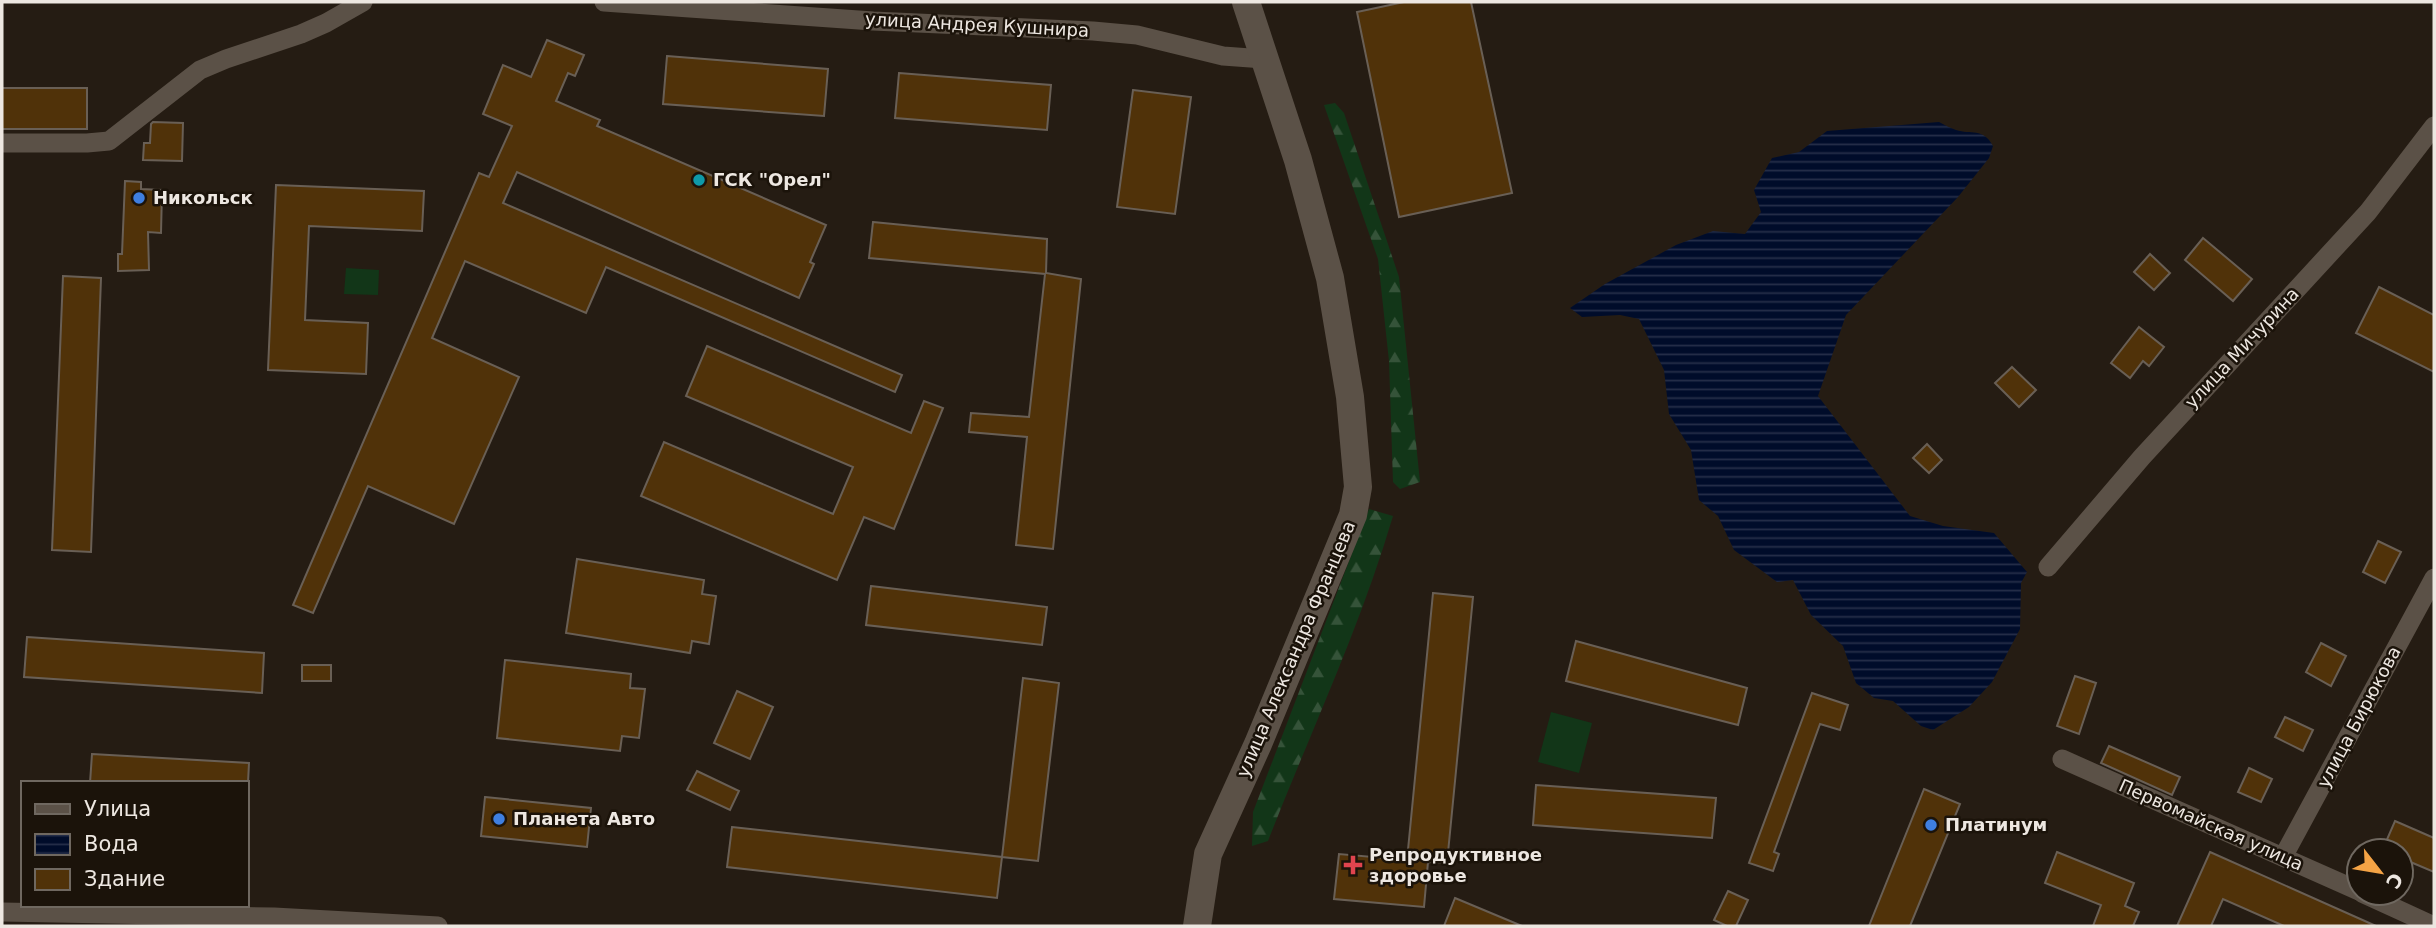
<svg xmlns="http://www.w3.org/2000/svg" width="2436" height="928" viewBox="0 0 2436 928" font-family="'DejaVu Sans',sans-serif">
<style>
.forest{fill:url(#forest-firs)}
.park{fill:#123618}
.water{fill:url(#water-rules)}
.building{fill:#503209;stroke:#695f55;stroke-width:2}
.lines{fill:none;stroke-linecap:round;stroke-linejoin:round}
.street{stroke:#5b5147;stroke-width:19}
.secondary{stroke:#5b5147;stroke-width:28}
.culture-dot{fill:#0f9aa8;stroke:#1b130a;stroke-width:2.5}
.shop-dot{fill:#3f7fe0;stroke:#1b130a;stroke-width:2.5}
.health-dot{fill:#e0444e;stroke:#1b130a;stroke-width:2.5}
.labels{text-anchor:middle;stroke-width:5;stroke-linejoin:round;paint-order:stroke}
.street-label{font-size:18px;fill:#ede7e1;stroke:#1b130a}
.poi-label{font-size:18px;font-weight:bold;fill:#ede7e1;stroke:#1b130a;text-anchor:start}
</style>
<defs>
<pattern id="forest-firs" width="22" height="20" patternUnits="userSpaceOnUse" patternTransform="scale(1.75)"><rect width="22" height="20" fill="#123618"/><path d="M5 1l3.5 6h-7zM16 11l3.5 6h-7z" fill="#355339"/></pattern>
<pattern id="water-rules" width="6" height="5" patternUnits="userSpaceOnUse" patternTransform="scale(1.75)"><rect width="6" height="5" fill="#000c2a"/><path d="M0 2.5h6" fill="none" stroke="#262f49"/></pattern>
</defs>
<rect width="100%" height="100%" fill="#251c13"/>
<g class="forest">
<polygon points="1335,103 1344,113 1399,277 1420,482 1400,489 1393,482 1389,361 1378,259 1324,105"/>
<path d="M 1369,509 L 1393,516 C 1360,628 1310,733 1268,841 L 1252,846 L 1253,812 Z"/>
</g>
<g class="park">
<polygon points="346,268 379,270 378,295 344,294"/>
<polygon points="1551,712 1592,723 1579,773 1538,762"/>
</g>
<path class="water" d="M 1939,122 C 1945,125 1950,128 1956,130 C 1971,135 1983,127 1993,146 L 1989,158 L 1958,197 L 1846,315 L 1818,396 L 1910,516 L 1943,526 L 1994,533 L 2027,572 L 2021,583 L 2020,629 L 1992,682 L 1969,707 L 1933,730 L 1921,726 L 1893,701 L 1874,698 L 1856,683 L 1843,646 L 1811,615 L 1793,580 L 1777,582 L 1734,550 L 1718,516 L 1699,500 L 1691,450 L 1669,414 L 1664,370 L 1639,319 L 1620,315 L 1582,317 L 1570,308 L 1605,284 L 1676,245 L 1713,231 L 1745,234 L 1761,212 L 1754,190 L 1772,158 L 1799,152 L 1827,131 Z"/>
<g class="building">
<polygon points="1404,2 1471,2 1512,193 1399,217 1357,12"/>
<polygon points="547,40 584,55 575,76 568,73 556,101 600,120 597,126 826,225 810,262 814,264 799,298 517,172 503,203 902,375 895,392 606,267 586,313 465,261 432,338 519,377 454,524 368,486 313,613 293,605 479,173 489,177 512,126 483,114 503,65 531,77"/>
<polygon points="667,56 828,69 824,116 663,104"/>
<polygon points="899,73 1051,85 1047,130 895,118"/>
<rect x="2" y="88" width="85" height="41"/>
<polygon points="1133,90 1191,97 1175,214 1117,207"/>
<polygon points="153,122 183,123 182,161 143,160 144,143 150,143 151,124"/>
<polygon points="125,181 141,182 141,189 162,190 161,233 148,232 149,270 118,271 118,254 122,254"/>
<polygon points="276,185 424,191 422,231 309,226 305,320 368,323 366,374 268,370"/>
<polygon points="873,222 1047,239 1046,273 1081,279 1053,549 1016,545 1027,437 969,432 971,413 1029,417 1045,274 869,258"/>
<polygon points="2203,238 2252,279 2233,301 2185,260"/>
<polygon points="2150,254 2170,273 2154,290 2134,272"/>
<polygon points="63,276 101,278 91,552 52,550"/>
<polygon points="2379,287 2434,315 2434,372 2356,333"/>
<polygon points="2139,327 2164,347 2149,366 2143,361 2130,378 2111,363"/>
<polygon points="707,346 911,433 924,401 943,408 894,529 864,517 837,580 641,496 664,442 833,514 853,467 686,396"/>
<polygon points="2012,367 2036,390 2019,407 1995,383"/>
<polygon points="1927,444 1942,460 1929,473 1913,458"/>
<polygon points="2378,541 2401,552 2385,583 2363,572"/>
<polygon points="577,559 704,580 702,594 716,596 709,644 692,641 690,653 566,633"/>
<polygon points="871,586 1047,607 1042,645 866,625"/>
<polygon points="1433,593 1473,597 1447,863 1428,862 1424,907 1334,899 1339,854 1407,860"/>
<polygon points="27,637 264,653 262,693 24,677"/>
<polygon points="1576,641 1747,688 1738,725 1566,681"/>
<polygon points="2321,643 2346,656 2331,686 2306,672"/>
<polygon points="505,660 631,674 630,688 645,689 639,738 622,736 620,751 497,738"/>
<rect x="302" y="665" width="29" height="16"/>
<polygon points="2075,676 2096,683 2079,734 2057,726"/>
<polygon points="1023,678 1059,683 1038,861 1002,857"/>
<polygon points="737,691 773,707 750,759 714,743"/>
<polygon points="1812,693 1848,705 1840,730 1820,724 1774,852 1779,854 1773,871 1749,863"/>
<polygon points="2285,717 2313,730 2303,751 2275,737"/>
<polygon points="2109,746 2180,777 2172,795 2101,763"/>
<polygon points="92,754 249,763 248,783 90,783"/>
<polygon points="2249,768 2272,779 2261,802 2238,792"/>
<polygon points="697,771 739,791 730,810 687,790"/>
<polygon points="1536,785 1716,798 1712,838 1533,825"/>
<polygon points="1924,789 1960,804 1910,926 1869,926"/>
<polygon points="485,797 591,808 587,847 481,836"/>
<polygon points="2395,821 2434,838 2434,872 2401,858 2401,851 2382,851"/>
<polygon points="732,827 1002,857 997,898 727,867"/>
<polygon points="2057,852 2134,883 2125,906 2139,912 2133,926 2093,926 2101,905 2045,883"/>
<polygon points="2210,852 2376,926 2284,926 2223,899 2211,926 2177,926"/>
<polygon points="1728,891 1748,900 1736,926 1727,926 1714,920"/>
<polygon points="1455,898 1522,926 1444,926"/>
</g>
<g class="lines">
<g class="street">
<polyline points="604,2 873,21 1093,31 1137,35 1223,56 1264,59"/>
<polyline points="2,143 87,143 109,141 200,70 226,59 301,34 326,23 363,2"/>
<polyline points="2048,567 2142,457 2368,212 2434,126"/>
<polyline points="2062,759 2359,891"/>
<polyline points="2283,857 2434,578"/>
<polyline points="2362,893 2434,926"/>
<polyline points="2,912 274,917 438,926"/>
</g>
<polyline class="secondary" points="1197,926 1208,854 1258,744 1353,515 1358,487 1350,397 1330,278 1298,160 1246,2"/>
</g>
<circle class="culture-dot" cx="699" cy="180" r="7"/>
<g class="shop-dot">
<circle cx="139" cy="198" r="7"/>
<circle cx="499" cy="819" r="7"/>
<circle cx="1931" cy="825" r="7"/>
</g>
<path class="health-dot" d="M1349.5 854.5h7v7h7v7h-7v7h-7v-7h-7v-7h7z"/>
<g class="labels">
<g class="street-label">
<text transform="translate(977 25) rotate(3)" y="6">улица Андрея Кушнира</text>
<text transform="translate(2242 348) rotate(-47)" y="6">улица Мичурина</text>
<text transform="translate(1296 649) rotate(-67)" y="6">улица Александра Францева</text>
<text transform="translate(2359 717) rotate(-62)" y="6">улица Бирюкова</text>
<text transform="translate(2211 825) rotate(24)" y="6">Первомайская улица</text>
</g>
<g class="poi-label">
<text x="713" y="186">ГСК "Орел"</text>
<text x="153" y="204">Никольск</text>
<text x="513" y="825">Планета Авто</text>
<text x="1945" y="831">Платинум</text>
<text x="1369" y="861">Репродуктивное<tspan x="1369" dy="21">здоровье</tspan></text>
</g>
</g>
<rect width="2436" height="928" fill="none" stroke="#ede7e1" stroke-width="7"/>
<rect x="21" y="781" width="228" height="126" fill="#1b130a" stroke="#6f6860" stroke-width="2"/>
<rect x="35" y="804" width="35" height="10" fill="#5b5147" stroke="#6f6860" stroke-width="2"/>
<text x="84" y="816" font-size="21" fill="#ede7e1">Улица</text>
<rect x="35" y="834" width="35" height="21" fill="url(#water-rules)" stroke="#6f6860" stroke-width="2"/>
<text x="84" y="851" font-size="21" fill="#ede7e1">Вода</text>
<rect x="35" y="869" width="35" height="21" fill="#503209" stroke="#6f6860" stroke-width="2"/>
<text x="84" y="886" font-size="21" fill="#ede7e1">Здание</text>
<g transform="translate(2380 872) rotate(121)"><circle r="33" fill="#1b130a" stroke="#6f6860" stroke-width="2"/>
<path d="M0-5L12 26L0 18L-12 26Z" fill="#f4a345"/>
<text y="-10" font-size="19" font-weight="bold" text-anchor="middle" fill="#ede7e1">С</text>
</g>
</svg>
